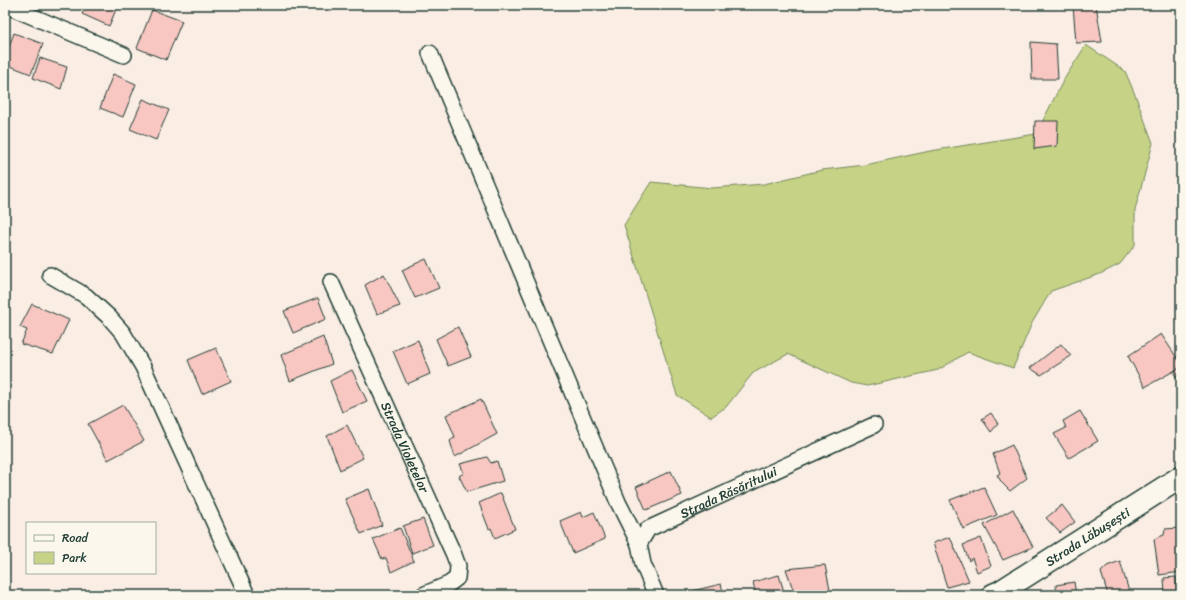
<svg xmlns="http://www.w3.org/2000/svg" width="1186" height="600" viewBox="0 0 1186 600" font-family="Sriracha,sans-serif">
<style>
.green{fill:#c6d285;stroke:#72885c}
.building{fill:#f8c7c2;stroke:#1f3d34}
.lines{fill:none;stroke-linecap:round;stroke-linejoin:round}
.street-casing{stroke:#1f3d34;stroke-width:18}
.secondary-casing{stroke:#1f3d34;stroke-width:25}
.street{stroke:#fbf7ec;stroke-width:15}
.secondary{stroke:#fbf7ec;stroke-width:22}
.labels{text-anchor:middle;stroke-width:3;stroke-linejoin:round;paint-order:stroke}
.street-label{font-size:13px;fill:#1f3d34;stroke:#fbf7ec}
</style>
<rect width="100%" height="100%" fill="#faede4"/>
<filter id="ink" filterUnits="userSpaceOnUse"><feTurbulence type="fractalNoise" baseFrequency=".025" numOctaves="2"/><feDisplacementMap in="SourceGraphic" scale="8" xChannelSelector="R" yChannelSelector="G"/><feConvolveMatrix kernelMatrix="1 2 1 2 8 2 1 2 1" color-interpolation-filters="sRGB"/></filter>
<g filter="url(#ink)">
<polygon class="green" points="1086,45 1125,71 1136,97 1153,143 1135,210 1135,245 1120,264 1100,274 1051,291 1032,323 1013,368 968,352 938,370 867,386 851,383 788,354 753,373 726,407 711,417 677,395 624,225 651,182 712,188 764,184 822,170 865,165 930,151 1036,134 1063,81"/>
<g class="building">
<polygon points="86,5 118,5 109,26 82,14"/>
<polygon points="1073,5 1096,5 1102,42 1076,43"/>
<polygon points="152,10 182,21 166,60 137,48"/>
<polygon points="14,33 43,44 31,74 5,64 5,57"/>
<polygon points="1031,42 1056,44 1058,79 1032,79"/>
<polygon points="40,58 67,67 61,89 33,78"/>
<polygon points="113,74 136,84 123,117 100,108"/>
<polygon points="143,99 169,110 156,140 130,129"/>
<polygon points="1035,121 1058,121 1057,146 1034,149"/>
<polygon points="426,259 439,288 415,298 402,270"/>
<polygon points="384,274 400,306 377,314 365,285"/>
<polygon points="318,298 326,319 293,333 284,311"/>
<polygon points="32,304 69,320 53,354 21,344 27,330 20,327"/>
<polygon points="458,327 471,357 448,366 436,339"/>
<polygon points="1161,334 1181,364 1181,367 1145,387 1128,356"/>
<polygon points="323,337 332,364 290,381 281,355"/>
<polygon points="418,340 430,374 407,384 393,351"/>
<polygon points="1061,344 1071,356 1041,375 1030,368"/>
<polygon points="216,348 231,381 202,394 188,360"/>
<polygon points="1181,367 1181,384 1173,372"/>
<polygon points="352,370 367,401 342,412 330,381"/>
<polygon points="481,399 497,434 455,457 450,441 455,437 446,415"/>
<polygon points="123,405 144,441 108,460 88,424"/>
<polygon points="1080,411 1098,441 1069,458 1054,434 1066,428 1063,421"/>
<polygon points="991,413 998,424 991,432 982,419"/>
<polygon points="347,425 363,458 340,470 327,436"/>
<polygon points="1012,445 1027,478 1010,491 1002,483 997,475 1000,473 993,454"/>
<polygon points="487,457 491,463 497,461 503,481 467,492 459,476 464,473 460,464"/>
<polygon points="671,471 682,495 646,510 636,487"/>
<polygon points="984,487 997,515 963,529 950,500"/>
<polygon points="369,489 382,525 361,534 345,499"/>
<polygon points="501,493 515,529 495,538 491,528 489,529 479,503"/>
<polygon points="1062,505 1075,522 1060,533 1046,518"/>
<polygon points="1013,509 1033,547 1003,560 984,525"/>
<polygon points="581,512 583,517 594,512 605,539 573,553 560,521"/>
<polygon points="423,519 433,545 412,553 403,526"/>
<polygon points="400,528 414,561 391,572 386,558 382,559 373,539"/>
<polygon points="1180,528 1181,572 1159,575 1154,539 1164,535 1165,529"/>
<polygon points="950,537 969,581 947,587 933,543"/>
<polygon points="981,538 991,566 977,572 972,558 969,561 963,545"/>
<polygon points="1120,561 1130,595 1108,595 1101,572 1107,566"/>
<polygon points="825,565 831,595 795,595 786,569"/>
<polygon points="779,575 785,595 756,595 753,582"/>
<polygon points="1176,577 1177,595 1165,595 1164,578"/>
<polygon points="1074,582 1076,595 1057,595 1056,585"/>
<polygon points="721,584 724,595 688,595 688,592"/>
</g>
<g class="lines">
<g class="street-casing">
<g id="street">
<polyline points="5,5 124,55"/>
<polyline points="430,53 618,502 639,544"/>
<polyline points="50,275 86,296 109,317 123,333 143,367 247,595"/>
<path id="s1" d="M 331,282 L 454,555 L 458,566 L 457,578 L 449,584 L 423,595"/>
<path id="s2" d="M 656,595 L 643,564 L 639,544 L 648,529 L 874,425"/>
</g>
</g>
<g class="secondary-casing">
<g id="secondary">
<path id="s3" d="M 993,595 L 1000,592 L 1181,477"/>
</g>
</g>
<use href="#street" class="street"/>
<use href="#secondary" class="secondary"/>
</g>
</g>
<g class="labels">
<g class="street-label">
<text dy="5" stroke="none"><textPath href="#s1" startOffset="181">Strada Violetelor</textPath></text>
<text dy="5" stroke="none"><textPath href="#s2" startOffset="160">Strada Răsăritului</textPath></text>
<text dy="5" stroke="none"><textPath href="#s3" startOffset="111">Strada Lăbușești</textPath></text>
</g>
</g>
<rect width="1186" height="600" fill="none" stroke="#fbf7ec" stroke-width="20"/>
<rect x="10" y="10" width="1166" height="580" fill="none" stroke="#1f3d34" stroke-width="1.5" filter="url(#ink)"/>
<rect x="26" y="522" width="130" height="52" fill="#fbf7ec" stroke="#a3ada2"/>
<rect x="34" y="535" width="20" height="6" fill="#fbf7ec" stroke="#a3ada2"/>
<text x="62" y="542" font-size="12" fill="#1f3d34">Road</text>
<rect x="34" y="552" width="20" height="12" fill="#c6d285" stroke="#a3ada2"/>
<text x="62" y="562" font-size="12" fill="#1f3d34">Park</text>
</svg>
